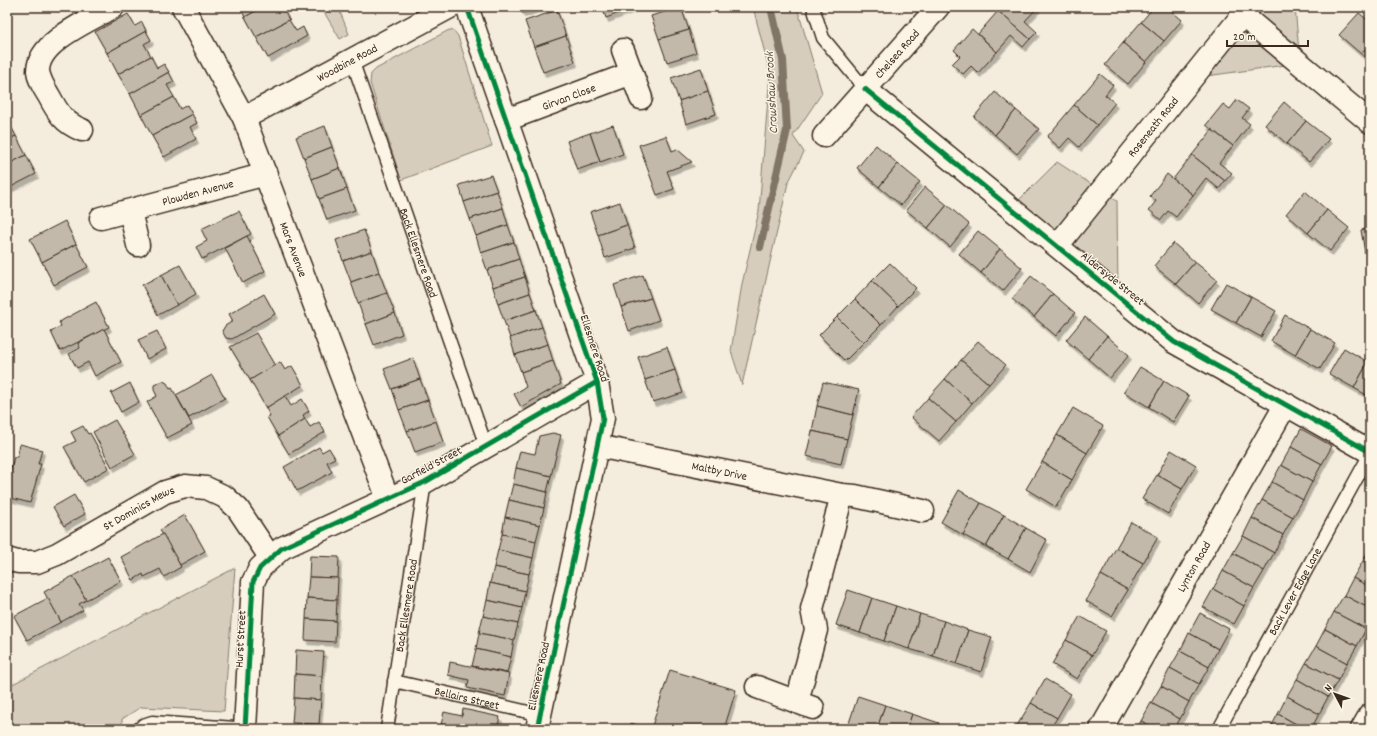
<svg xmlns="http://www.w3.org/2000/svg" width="1377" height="736" viewBox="0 0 1377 736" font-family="Dekko,sans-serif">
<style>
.green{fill:#d6cdbd;stroke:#887c6e}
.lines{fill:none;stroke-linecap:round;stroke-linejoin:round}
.stream{stroke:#817466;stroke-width:8}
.building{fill:#c3b9aa;stroke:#3b2a1e;filter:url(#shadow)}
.lane-casing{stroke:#3b2a1e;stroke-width:15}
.street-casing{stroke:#3b2a1e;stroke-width:25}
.secondary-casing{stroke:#3b2a1e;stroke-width:25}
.lane{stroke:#fcf5e5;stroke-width:12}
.street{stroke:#fcf5e5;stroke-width:22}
.secondary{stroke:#fcf5e5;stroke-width:22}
.cycleway-casing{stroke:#fcf5e5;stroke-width:8}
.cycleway{stroke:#00873e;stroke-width:5}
.labels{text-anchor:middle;stroke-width:3;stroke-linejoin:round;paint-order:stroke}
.street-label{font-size:12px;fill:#3b2a1e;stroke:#fcf5e5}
.water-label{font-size:13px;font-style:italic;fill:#645548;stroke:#fcf5e5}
</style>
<defs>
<filter id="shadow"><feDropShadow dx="2.5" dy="4.5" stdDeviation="0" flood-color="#0004"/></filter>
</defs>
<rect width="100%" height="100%" fill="#f4eddd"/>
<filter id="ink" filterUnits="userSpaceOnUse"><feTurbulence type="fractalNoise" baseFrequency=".025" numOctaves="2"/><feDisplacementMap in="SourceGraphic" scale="8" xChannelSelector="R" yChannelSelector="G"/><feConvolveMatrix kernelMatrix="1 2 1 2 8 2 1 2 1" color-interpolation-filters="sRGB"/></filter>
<g filter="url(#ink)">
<g class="green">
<polygon points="321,7 338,7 349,34 340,39"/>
<polygon points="753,7 797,7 822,93 793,136 804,152 788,183 742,385 731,351 742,284 759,211 770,73"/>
<polygon points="1249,7 1295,7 1300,63 1192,78"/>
<polygon points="449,30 454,31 458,36 492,146 401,180 370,83 371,74 376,69"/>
<polygon points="1057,162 1117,201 1118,296 1011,208"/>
<polygon points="235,568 224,711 141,707 122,719 122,729 7,729 7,687"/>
</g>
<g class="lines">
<polyline class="stream" points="760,247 787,130 783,60 771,7"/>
</g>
<g class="building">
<polygon points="240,7 263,7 245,17"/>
<polygon points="263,7 284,7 283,8 289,20 256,37 245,17"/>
<polygon points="520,7 539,7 522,13"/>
<polygon points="602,7 632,7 632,8 606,18"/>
<polygon points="681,7 689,30 659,39 651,16"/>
<polygon points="1002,7 1038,7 1025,21 1037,32 1030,39 998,11"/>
<polygon points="1154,7 1167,7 1182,20 1164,41 1141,22"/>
<polygon points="557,10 566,36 534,47 525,21"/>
<polygon points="998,11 1030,39 1023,47 1011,36 997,52 978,34"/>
<polygon points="1359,13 1370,22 1370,44 1361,54 1339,35"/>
<polygon points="128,14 135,26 142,22 146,31 107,53 95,32"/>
<polygon points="289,20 296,31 303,27 307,36 268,58 256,37"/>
<polygon points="1141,22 1164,41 1146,62 1123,43"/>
<polygon points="972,29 997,52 978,73 971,66 963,74 952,64 960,56 954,50"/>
<polygon points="689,30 696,53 667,62 659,39"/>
<polygon points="146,31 151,40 144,44 151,56 118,74 107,53"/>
<polygon points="566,36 575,62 543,72 534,47"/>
<polygon points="1123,43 1146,62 1128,84 1105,65"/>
<polygon points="1370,44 1370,61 1361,54"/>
<polygon points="151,56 157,68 164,64 169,72 130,94 118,74"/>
<polygon points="701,68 708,91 679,101 671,78"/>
<polygon points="169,72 174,82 167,85 174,97 141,115 130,94"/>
<polygon points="1100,74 1113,85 1105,95 1115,103 1097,125 1074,105"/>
<polygon points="708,91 716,114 686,124 679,101"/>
<polygon points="995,92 1016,110 995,135 974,117"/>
<polygon points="174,97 180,109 187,105 192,114 152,136 141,115"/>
<polygon points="1237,100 1249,109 1242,118 1250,124 1233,146 1206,125 1223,104 1230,109"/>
<polygon points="1284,102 1306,121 1287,144 1265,125"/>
<polygon points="1074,105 1097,125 1079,147 1069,138 1060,148 1047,137"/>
<polygon points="1016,110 1039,129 1017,154 995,135"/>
<polygon points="192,114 197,123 190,127 196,139 164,157 152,136"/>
<polygon points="7,119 16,136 7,140"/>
<polygon points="1306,121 1329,139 1309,162 1287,144"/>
<polygon points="613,125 623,154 600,162 590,133"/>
<polygon points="325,126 332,147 304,158 296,137"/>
<polygon points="1212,130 1233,146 1219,163 1232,173 1225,181 1192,155"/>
<polygon points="590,133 600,162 577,170 567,141"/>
<polygon points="16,136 26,155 7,165 7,140"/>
<polygon points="666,136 672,151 677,149 692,162 667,171 674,189 657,195 639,145"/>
<polygon points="876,145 898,164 879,187 857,168"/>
<polygon points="332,147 340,168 312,179 304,158"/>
<polygon points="26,155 36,174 7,189 7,165"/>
<polygon points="1192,155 1225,181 1219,189 1206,178 1193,195 1173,179"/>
<polygon points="898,164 920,182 901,205 879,187"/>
<polygon points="340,168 347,189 319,199 312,179"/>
<polygon points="1167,174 1193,195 1176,217 1168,211 1161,220 1149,210 1156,201 1150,196"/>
<polygon points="491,175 497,191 464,202 459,185"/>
<polygon points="925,187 947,205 928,228 906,210"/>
<polygon points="347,189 355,210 327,220 319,199"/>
<polygon points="497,191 503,208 470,219 464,202"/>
<polygon points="1305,191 1327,210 1308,233 1286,214"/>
<polygon points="620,202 627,225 598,235 590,212"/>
<polygon points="947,205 969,224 950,247 928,228"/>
<polygon points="503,208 508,225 476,236 470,219"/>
<polygon points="1327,210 1349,228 1330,251 1308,233"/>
<polygon points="239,211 251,234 202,259 196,247 207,241 201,229"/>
<polygon points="65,221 76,244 42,262 30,239"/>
<polygon points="508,225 514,242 481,253 476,236"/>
<polygon points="627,225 635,248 605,258 598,235"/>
<polygon points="1370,228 1370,263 1367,264 1361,230"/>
<polygon points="364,230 372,251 343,261 336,240"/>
<polygon points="978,231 1000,249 981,273 959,254"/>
<polygon points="247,236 265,271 243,283 225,248"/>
<polygon points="514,242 519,259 487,270 481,253"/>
<polygon points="1173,243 1195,262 1176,284 1154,266"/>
<polygon points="76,244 88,267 54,285 42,262"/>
<polygon points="1000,249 1022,268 1003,291 981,273"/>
<polygon points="372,251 379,272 351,282 343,261"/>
<polygon points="519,259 525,277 493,287 487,270"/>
<polygon points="1195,262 1217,280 1198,303 1176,284"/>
<polygon points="890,263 916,288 898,306 872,281"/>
<polygon points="180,265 196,294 177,305 161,275"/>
<polygon points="379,272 387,293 358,303 351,282"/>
<polygon points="161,275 177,305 158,315 142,285"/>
<polygon points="643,275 651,298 621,307 614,285"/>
<polygon points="1031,276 1053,294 1034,317 1012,299"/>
<polygon points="525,277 530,293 498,304 493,287"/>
<polygon points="872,281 898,306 881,325 855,299"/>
<polygon points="1226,283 1251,297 1236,323 1211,309"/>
<polygon points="387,293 395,313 366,324 358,303"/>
<polygon points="530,293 536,310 504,321 498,304"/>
<polygon points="264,294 275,314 232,339 226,338 222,331 225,326 233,321 229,314"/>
<polygon points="1053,294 1075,313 1056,336 1034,317"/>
<polygon points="1251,297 1276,311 1261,337 1236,323"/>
<polygon points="651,298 659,320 629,331 621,307"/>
<polygon points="855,299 881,325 863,343 837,317"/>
<polygon points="96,302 109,327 60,351 51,332 61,326 59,322"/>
<polygon points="536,310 542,327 510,338 504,321"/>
<polygon points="395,313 402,334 374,345 366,324"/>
<polygon points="1285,315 1310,329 1295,355 1271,341"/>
<polygon points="837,317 863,343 845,361 819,335"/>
<polygon points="1085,317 1107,336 1088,359 1066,340"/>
<polygon points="542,327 548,344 515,355 510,338"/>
<polygon points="104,329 121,362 95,376 88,362 77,368 69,354 80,348 78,343"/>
<polygon points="1310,329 1335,343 1320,369 1295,355"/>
<polygon points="157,331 166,349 147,359 138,340"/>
<polygon points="256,333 275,366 250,380 230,347"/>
<polygon points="1107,336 1129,355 1110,378 1088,359"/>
<polygon points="978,341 1006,365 989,384 961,360"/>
<polygon points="548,344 553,361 521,372 515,355"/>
<polygon points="667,347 675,370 645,380 638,357"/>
<polygon points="1344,348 1368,362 1354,388 1329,374"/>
<polygon points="413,358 420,379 392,389 384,369"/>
<polygon points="961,360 989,384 972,403 945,379"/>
<polygon points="553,361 561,384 521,407 514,394 526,387 521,372"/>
<polygon points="280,362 285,370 292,366 303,385 266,408 250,380"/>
<polygon points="1368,362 1370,363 1370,397 1354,388"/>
<polygon points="1140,367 1164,381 1149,407 1124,392"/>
<polygon points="675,370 683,393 653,402 645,380"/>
<polygon points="212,375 225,398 189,418 176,395"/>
<polygon points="420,379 428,400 399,410 392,389"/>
<polygon points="945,379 972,403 956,422 928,398"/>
<polygon points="163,381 167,383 170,389 172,388 192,425 167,438 147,402 157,396 154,390 154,385"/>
<polygon points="1164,381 1189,396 1173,422 1149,407"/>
<polygon points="823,382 859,390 853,415 817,406"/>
<polygon points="130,383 139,402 121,412 111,393"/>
<polygon points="285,396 291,406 302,399 309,411 303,415 305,419 278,436 267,417 270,416 266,408"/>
<polygon points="928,398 956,422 939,441 911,417"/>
<polygon points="428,400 436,421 407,431 399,410"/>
<polygon points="817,406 853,415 847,439 812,431"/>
<polygon points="1073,408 1103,426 1087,453 1057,435"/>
<polygon points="305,419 310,427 319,422 325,432 289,454 278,436"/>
<polygon points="115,420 135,454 112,467 93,432"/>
<polygon points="436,421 443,442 415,452 407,431"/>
<polygon points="83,426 88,434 90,433 109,468 84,482 64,447 76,441 71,432"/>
<polygon points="1301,429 1332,446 1322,464 1291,447"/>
<polygon points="812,431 847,439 841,464 806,456"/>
<polygon points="553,433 561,435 551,476 516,468 520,451 535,454 539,436"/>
<polygon points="1057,435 1087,453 1072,480 1042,462"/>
<polygon points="20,444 42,450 38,464 41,464 30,503 7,497 7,483 14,457 17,457"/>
<polygon points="319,447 322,452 329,448 335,458 327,462 332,472 297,491 284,467"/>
<polygon points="1291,447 1322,464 1312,482 1281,465"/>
<polygon points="1171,450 1196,465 1182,489 1157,475"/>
<polygon points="1042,462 1072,480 1056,507 1026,489"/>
<polygon points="1281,465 1312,482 1303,500 1272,482"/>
<polygon points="516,468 551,476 547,492 513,484"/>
<polygon points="1157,475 1182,489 1168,514 1142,499"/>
<polygon points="1272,482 1303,500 1293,517 1262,500"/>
<polygon points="513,484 547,492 544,508 509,500"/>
<polygon points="959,490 981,503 963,535 941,522"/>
<polygon points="74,495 85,514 64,526 53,507"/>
<polygon points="509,500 544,508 540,525 505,517"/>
<polygon points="1262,500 1293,517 1283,535 1252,518"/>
<polygon points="981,503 1004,515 986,547 963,535"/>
<polygon points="185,515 205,551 180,565 160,530"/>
<polygon points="1004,515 1026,528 1008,559 986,547"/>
<polygon points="505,517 540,525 536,541 502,534"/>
<polygon points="1252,518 1283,535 1274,553 1243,536"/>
<polygon points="1131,522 1158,537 1143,563 1116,548"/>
<polygon points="1026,528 1047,540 1030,572 1008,559"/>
<polygon points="163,534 181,567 164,577 160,569 144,577 143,574 133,580 121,557"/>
<polygon points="502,534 536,541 533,558 498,550"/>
<polygon points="1243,536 1274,553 1264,571 1233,553"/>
<polygon points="1370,547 1370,565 1363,561"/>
<polygon points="1116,548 1143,563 1128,590 1101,575"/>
<polygon points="498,550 533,558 529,574 494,567"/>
<polygon points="1233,553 1264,571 1254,588 1223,571"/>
<polygon points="310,556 339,557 338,578 309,577"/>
<polygon points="108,557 121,581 86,600 73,576"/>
<polygon points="1363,561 1370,565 1370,587 1353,578"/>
<polygon points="494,567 529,574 525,591 490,583"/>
<polygon points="1223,571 1254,588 1244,606 1213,589"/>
<polygon points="1101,575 1128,590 1112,616 1086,601"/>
<polygon points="73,576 86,600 79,604 83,610 61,622 44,592"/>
<polygon points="309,577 338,578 337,600 307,598"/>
<polygon points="1353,578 1370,587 1370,609 1344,595"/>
<polygon points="490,583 525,591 522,608 487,600"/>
<polygon points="1213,589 1244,606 1234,624 1203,607"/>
<polygon points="848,590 872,598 860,633 836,625"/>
<polygon points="1344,595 1370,609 1370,622 1366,629 1334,612"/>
<polygon points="48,598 61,622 27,640 14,616"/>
<polygon points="307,598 337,600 336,621 306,619"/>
<polygon points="872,598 896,606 884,641 860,633"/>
<polygon points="487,600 522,608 518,624 483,616"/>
<polygon points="896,606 920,614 909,649 884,641"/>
<polygon points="1334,612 1366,629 1357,646 1325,629"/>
<polygon points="1200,613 1229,629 1218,649 1189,633"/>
<polygon points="920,614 944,621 933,656 909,649"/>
<polygon points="483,616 518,624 514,640 479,633"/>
<polygon points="1080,616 1106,631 1092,655 1066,640"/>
<polygon points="306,619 336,621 335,642 305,640"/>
<polygon points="944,621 968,630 957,664 933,656"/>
<polygon points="1325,629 1357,646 1347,663 1316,646"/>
<polygon points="968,630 992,637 981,672 957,664"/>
<polygon points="479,633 514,640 511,657 476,649"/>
<polygon points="1189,633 1218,649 1209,667 1180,651"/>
<polygon points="1066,640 1092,655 1077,679 1052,664"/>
<polygon points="1316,646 1347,663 1338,680 1306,663"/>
<polygon points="476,649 511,657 507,673 472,666"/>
<polygon points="296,650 324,652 322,676 295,674"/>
<polygon points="1180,651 1209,667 1199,684 1170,668"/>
<polygon points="450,662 509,674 505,696 467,688 469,680 448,675"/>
<polygon points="1306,663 1338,680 1328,697 1297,679"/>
<polygon points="1170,668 1199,684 1189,702 1161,686"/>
<polygon points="670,670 736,690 724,729 651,729"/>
<polygon points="295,674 322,676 321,700 294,698"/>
<polygon points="1045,679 1071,694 1057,718 1031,703"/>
<polygon points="1297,679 1328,697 1319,714 1287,696"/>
<polygon points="1161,686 1189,702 1180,719 1151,703"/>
<polygon points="858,696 885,705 877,729 847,729"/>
<polygon points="1287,696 1319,714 1311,729 1305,729 1278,714"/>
<polygon points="294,698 321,700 319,724 292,723"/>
<polygon points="1031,703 1057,718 1050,729 1019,729 1016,727"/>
<polygon points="1151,703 1180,719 1174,729 1157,729 1141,721"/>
<polygon points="885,705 912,714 907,729 877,729"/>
<polygon points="463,709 500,717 497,729 457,729 441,725 444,712 462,716"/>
<polygon points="912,714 939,723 937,729 907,729"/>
<polygon points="1278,714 1305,729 1270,729"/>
<polygon points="1141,721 1157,729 1137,729"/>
<polygon points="631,723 649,729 630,729"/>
</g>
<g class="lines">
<g class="lane-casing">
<g id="lane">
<polyline points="813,7 823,38 865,89"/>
<path id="s1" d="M 352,60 L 486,446"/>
<path id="s2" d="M 394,681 L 541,715"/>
<polyline points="139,729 143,725 152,722 249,729"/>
<path id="s3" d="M 387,729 L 425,482"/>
<path id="s4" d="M 1219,729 L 1370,454"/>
</g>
</g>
<g class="street-casing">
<g id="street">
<path id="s5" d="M 183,7 L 244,118 L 388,499"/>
<polyline points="467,7 597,382 603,418 537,729"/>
<polyline points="1242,15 1370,122"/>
<polyline points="623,50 641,98"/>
<polyline points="865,89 1174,342 1370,452"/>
<path id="s6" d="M 244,118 L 450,7"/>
<path id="s7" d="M 506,120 L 632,73"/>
<path d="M 82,130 C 64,123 58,113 49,96 C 44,88 39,80 38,71 C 38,41 91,20 113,7"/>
<path id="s8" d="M 824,136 L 938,7"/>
<polyline points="130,211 138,245"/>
<path id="s9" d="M 101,218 L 266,174"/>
<path id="s10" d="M 1057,246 L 1249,7"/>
<path id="s11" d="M 597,446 L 842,495 L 855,496 L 923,511"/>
<path id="s12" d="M 7,559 L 18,562 L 37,562 L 57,554 L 165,492 L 185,486 L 206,488 L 225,497 L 238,509 L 270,557"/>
<polyline points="757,687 813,708"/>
<polyline points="797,702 816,630 812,609 842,495"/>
<polyline points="245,729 253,582 260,568 282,548 425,482 597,382"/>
<path id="s13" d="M 1101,729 L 1286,404"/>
</g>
</g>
<g class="secondary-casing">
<polyline id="secondary" points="1362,729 1370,715"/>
</g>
<use href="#lane" class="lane"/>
<use href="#street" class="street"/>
<use href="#secondary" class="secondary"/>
<g class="cycleway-casing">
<g id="cycleway">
<polyline points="467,7 597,382 603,418 537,729"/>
<polyline points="865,89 1174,342 1370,452"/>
<polyline points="245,729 253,582 260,568 282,548 425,482 597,382"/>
</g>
</g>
<use href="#cycleway" class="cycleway"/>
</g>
</g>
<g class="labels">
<g class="street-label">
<text dy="4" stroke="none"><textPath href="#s8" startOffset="110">Chelsea Road</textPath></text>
<text dy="4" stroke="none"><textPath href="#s6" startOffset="117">Woodbine Road</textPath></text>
<text dy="4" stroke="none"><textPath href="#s7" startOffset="67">Girvan Close</textPath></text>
<text dy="4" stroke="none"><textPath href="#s10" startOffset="153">Roseneath Road</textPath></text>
<text dy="4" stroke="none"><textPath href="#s9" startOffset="100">Plowden Avenue</textPath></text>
<text dy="4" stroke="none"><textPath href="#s5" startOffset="267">Mars Avenue</textPath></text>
<text dy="4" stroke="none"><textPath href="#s1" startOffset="204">Back Ellesmere Road</textPath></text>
<text transform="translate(1113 278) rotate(39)" y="4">Aldersyde Street</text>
<text transform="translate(595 348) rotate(72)" y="4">Ellesmere Road</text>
<text transform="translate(431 465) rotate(-28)" y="4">Garfield Street</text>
<text dy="4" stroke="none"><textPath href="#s11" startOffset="125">Maltby Drive</textPath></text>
<text dy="4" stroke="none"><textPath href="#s12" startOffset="146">St Dominics Mews</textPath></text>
<text dy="4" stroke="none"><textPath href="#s13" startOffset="187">Lynton Road</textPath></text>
<text dy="4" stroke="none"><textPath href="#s4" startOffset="157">Back Lever Edge Lane</textPath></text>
<text dy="4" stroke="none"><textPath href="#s3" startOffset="125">Back Ellesmere Road</textPath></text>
<text transform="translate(240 639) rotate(-87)" y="4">Hurst Street</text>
<text transform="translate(538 676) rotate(-78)" y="4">Ellesmere Road</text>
<text dy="4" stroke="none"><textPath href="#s2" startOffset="75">Bellairs Street</textPath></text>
</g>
<g class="water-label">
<text transform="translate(770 93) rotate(-93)" y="5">Crowshaw Brook</text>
</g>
</g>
<rect width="1377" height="736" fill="none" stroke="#fcf5e5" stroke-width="24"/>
<rect x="12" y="12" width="1353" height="712" fill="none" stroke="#3b2a1e" stroke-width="1.5" filter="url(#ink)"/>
<g transform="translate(1335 694) rotate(311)" stroke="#fcf5e5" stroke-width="3" paint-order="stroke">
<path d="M0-3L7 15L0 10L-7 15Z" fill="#3b2a1e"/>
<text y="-6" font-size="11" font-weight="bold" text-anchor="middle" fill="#3b2a1e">N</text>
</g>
<path d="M1227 40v6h81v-6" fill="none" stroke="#3b2a1e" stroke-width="2"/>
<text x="1233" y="40" font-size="12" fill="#3b2a1e" stroke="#fcf5e5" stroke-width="3" paint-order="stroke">20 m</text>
</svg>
